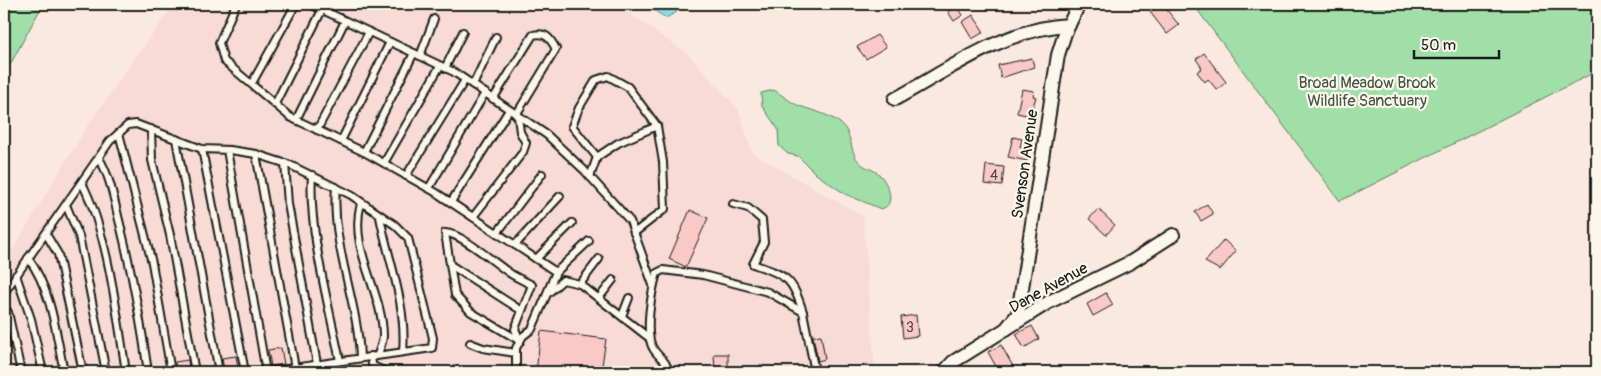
<svg xmlns="http://www.w3.org/2000/svg" width="1601" height="376" viewBox="0 0 1601 376" font-family="Pangolin,sans-serif">
<style>
.built{fill:#f7dbd4}
.green{fill:#a0dfa7;stroke:#5e7e62}
.water{fill:#8bdbe7;stroke:#5f8f96}
.building{fill:#fac9c5;stroke:#1c1c1c}
.lines{fill:none;stroke-linecap:round;stroke-linejoin:round}
.lane-casing{stroke:#1c1c1c;stroke-width:10}
.street-casing{stroke:#1c1c1c;stroke-width:16}
.lane{stroke:#fbf7ec;stroke-width:6}
.street{stroke:#fbf7ec;stroke-width:12}
.labels{text-anchor:middle;stroke-width:4.5;stroke-linejoin:round;paint-order:stroke}
.number-label{font-size:14px;fill:#544746}
.park-label{font-size:16px;fill:#445646;stroke:#fbf7ec}
.street-label{font-size:16px;fill:#1c1c1c;stroke:#fbf7ec}
</style>
<rect width="100%" height="100%" fill="#fbe9e0"/>
<filter id="ink" filterUnits="userSpaceOnUse"><feTurbulence type="fractalNoise" baseFrequency=".02" numOctaves="2"/><feDisplacementMap in="SourceGraphic" scale="10" xChannelSelector="R" yChannelSelector="G"/><feConvolveMatrix kernelMatrix="1 2 1 2 8 2 1 2 1" color-interpolation-filters="sRGB"/></filter>
<g filter="url(#ink)">
<polygon class="built" points="174,4 473,4 487,12 502,4 615,4 688,54 739,110 752,153 863,216 875,372 4,372 4,264 88,125"/>
<g class="green">
<polygon points="4,4 43,4 4,76"/>
<polygon points="1193,4 1597,4 1597,71 1340,201"/>
<path d="M 774,90 C 782,95 789,101 797,105 C 810,110 829,114 840,123 C 854,134 848,151 860,163 C 865,168 874,169 880,175 C 888,184 897,205 881,209 L 845,194 L 816,174 L 798,156 L 788,154 L 779,146 L 778,129 L 762,106 L 761,93 Z"/>
</g>
<polygon class="water" points="644,4 671,4 677,12 666,18"/>
<g class="building">
<polygon points="1162,4 1179,25 1167,34 1150,12"/>
<polygon points="957,6 963,15 954,21 948,12"/>
<polygon points="973,15 984,32 972,39 962,22"/>
<polygon points="877,35 886,47 866,59 857,47"/>
<polygon points="1204,53 1226,82 1217,90 1208,79 1205,82 1197,72 1202,68 1196,59"/>
<polygon points="1032,58 1034,67 1001,78 998,65"/>
<polygon points="1022,89 1034,91 1033,96 1036,97 1030,116 1017,113"/>
<polygon points="1013,137 1022,139 1020,147 1030,149 1027,161 1008,157"/>
<polygon points="986,165 1004,167 1002,186 984,184"/>
<polygon points="1207,204 1213,214 1201,221 1195,212"/>
<polygon points="1098,209 1115,225 1106,235 1089,219"/>
<polygon points="690,210 708,218 686,267 669,259"/>
<polygon points="1224,240 1236,251 1220,270 1205,262"/>
<polygon points="1106,293 1113,305 1093,316 1087,304"/>
<polygon points="916,315 918,336 903,338 901,317"/>
<polygon points="1032,326 1039,339 1024,348 1016,334"/>
<polygon points="541,331 606,339 601,372 536,372"/>
<polygon points="821,335 825,359 818,361 813,336"/>
<polygon points="1001,345 1015,370 1010,372 999,372 988,352"/>
<polygon points="281,348 284,364 271,366 268,350"/>
<polygon points="714,354 728,354 728,372 715,372"/>
<polygon points="236,356 238,368 224,370 222,358"/>
<polygon points="188,360 189,369 176,370 175,362"/>
</g>
<g class="lines">
<g class="lane-casing">
<g id="lane">
<polyline points="236,4 219,43 224,61 290,117 364,152 435,192 556,272"/>
<polyline points="310,4 454,72 547,135 584,170 630,221 653,285"/>
<polyline points="420,56 434,19"/>
<polyline points="445,68 463,32"/>
<polyline points="252,83 296,4"/>
<polyline points="473,85 496,37"/>
<path d="M 493,99 L 533,35 C 546,32 550,38 556,49 L 516,115"/>
<polyline points="275,104 322,10"/>
<polyline points="296,120 345,21"/>
<polyline points="151,129 152,160 170,235 195,372"/>
<polyline points="317,130 369,32"/>
<polyline points="119,133 152,263 171,372"/>
<polyline points="176,139 219,372"/>
<polyline points="341,141 390,42"/>
<polyline points="202,149 245,372"/>
<polyline points="364,152 414,53"/>
<polyline points="256,154 295,368"/>
<polyline points="597,157 618,143 657,126"/>
<path d="M 99,158 C 111,178 114,201 120,224 C 132,273 141,322 148,372"/>
<polyline points="285,163 288,204 317,364"/>
<polyline points="384,163 440,66"/>
<path d="M 312,175 C 308,229 329,306 340,361"/>
<polyline points="406,176 465,80"/>
<polyline points="590,177 597,157 572,126 579,108 596,80 608,76 628,87 657,126 663,162 665,209 634,233"/>
<path d="M 82,183 C 108,233 117,315 126,372"/>
<path d="M 336,187 C 331,246 358,300 360,358"/>
<polyline points="429,188 485,93"/>
<polyline points="451,202 509,110"/>
<path d="M 361,203 C 348,249 383,291 383,336 C 383,342 379,350 378,355"/>
<path d="M 733,204 L 748,208 L 762,220 L 764,242 L 753,264 C 787,276 792,277 803,312"/>
<polyline points="66,205 79,236 106,372"/>
<path d="M 380,217 C 389,263 407,304 403,352"/>
<polyline points="473,217 523,152 526,143 520,132 518,117"/>
<path d="M 445,233 C 460,232 497,265 511,274 C 517,278 525,281 532,285 L 515,329 L 520,341 L 471,312 L 455,295 Z"/>
<polyline points="497,233 542,174"/>
<polyline points="46,234 58,254 83,372"/>
<polyline points="515,245 560,196"/>
<path d="M 28,258 C 52,290 56,334 64,372"/>
<polyline points="536,259 572,223"/>
<polyline points="452,266 522,311"/>
<polyline points="16,275 31,319 43,372"/>
<polyline points="580,284 599,259"/>
<polyline points="4,293 110,141 128,125 136,124 202,149 230,150 256,154 290,165 351,195 395,225 408,238 433,338 432,348 266,372 227,150"/>
<polyline points="547,293 556,272 589,241"/>
<polyline points="599,298 613,280"/>
<polyline points="4,307 8,312 21,372"/>
<polyline points="622,316 629,298"/>
<polyline points="470,343 483,348 516,353"/>
<polyline points="371,356 373,372"/>
<polyline points="373,366 386,372"/>
<polyline points="516,372 516,348 523,336 532,329 547,294 563,280 580,284 648,337"/>
<path d="M 669,372 C 665,358 661,360 654,350 C 643,335 652,290 657,273 L 663,270 L 703,275 L 768,292 L 803,312 L 815,372"/>
</g>
</g>
<g class="street-casing">
<g id="street">
<path d="M 895,99 C 950,69 1005,28 1069,25"/>
<polyline points="1006,329 1018,314 1058,55 1065,33 1079,4"/>
<polyline points="944,372 953,362 1049,302 1131,262 1173,235"/>
</g>
</g>
<use href="#lane" class="lane"/>
<use href="#street" class="street"/>
</g>
</g>
<g class="labels">
<g class="number-label">
<text x="994" y="180">4</text>
<text x="910" y="332">3</text>
</g>
<g class="park-label">
<text x="1367" y="88">Broad Meadow Brook<tspan x="1367" dy="18">Wildlife Sanctuary</tspan></text>
</g>
<g class="street-label">
<text transform="translate(1024 164) rotate(-82)" y="6">Svenson Avenue</text>
<text transform="translate(1048 287) rotate(-29)" y="6">Dane Avenue</text>
</g>
</g>
<rect width="1601" height="376" fill="none" stroke="#fbf7ec" stroke-width="20"/>
<rect x="10" y="10" width="1581" height="356" fill="none" stroke="#1c1c1c" stroke-width="2" filter="url(#ink)"/>
<path d="M1414 50v8h85v-8" fill="none" stroke="#1c1c1c" stroke-width="2.5"/>
<text x="1421" y="50" font-size="15" fill="#1c1c1c" stroke="#fbf7ec" stroke-width="4" paint-order="stroke">50 m</text>
</svg>
